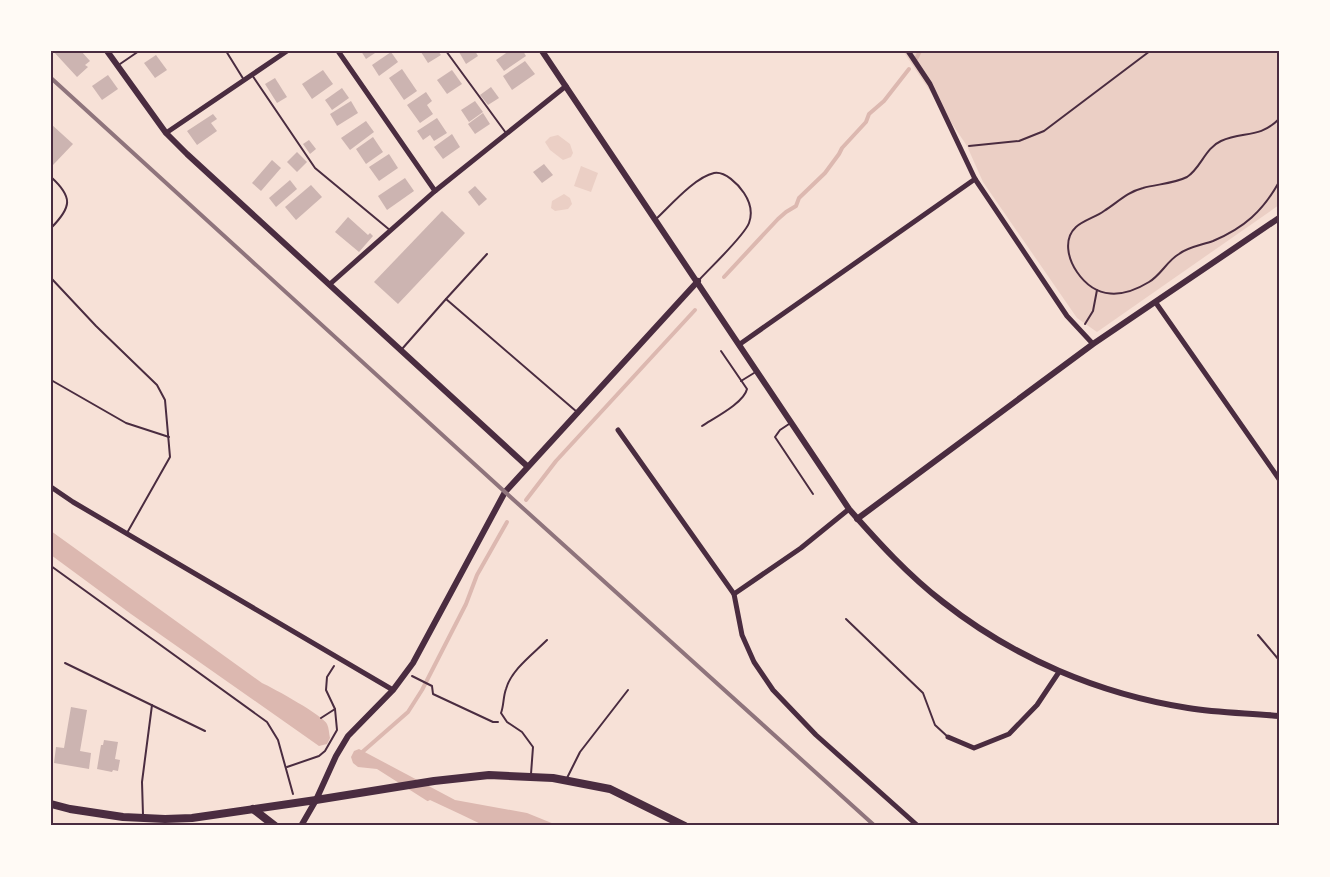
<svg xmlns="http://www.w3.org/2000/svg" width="1330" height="877" viewBox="0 0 1330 877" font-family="Quicksand,sans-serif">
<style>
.green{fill:#ebcfc5}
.water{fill:#dcb8b0}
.pier{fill:#f7e1d7}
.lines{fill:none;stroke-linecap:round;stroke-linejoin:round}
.stream{stroke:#dcb8b0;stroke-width:4}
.building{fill:#ccb4b1}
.path{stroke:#4a2c40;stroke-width:2}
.service{stroke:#4a2c40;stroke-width:2}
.minor{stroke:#4a2c40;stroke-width:5}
.tertiary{stroke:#4a2c40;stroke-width:6}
.primary{stroke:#4a2c40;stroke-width:8}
.rail{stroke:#8f747c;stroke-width:4}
.neatline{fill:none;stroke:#4a2c40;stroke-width:2}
</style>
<rect width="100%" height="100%" fill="#f7e1d7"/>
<g class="green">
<polygon points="903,51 1279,51 1279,205 1097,332 1077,318 983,182 967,146"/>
<polygon points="558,135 570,144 573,153 571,157 563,160 550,150 545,142 550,137"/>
<polygon points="581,166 598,173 591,192 574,186"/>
<polygon points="564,194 570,198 572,204 568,209 555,211 551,208 552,201"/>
</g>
<g class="water">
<path d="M 51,531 L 262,683 C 273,688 324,716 327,724 C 329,728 329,734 330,738 L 327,744 L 319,746 L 131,614 L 51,555 Z"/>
<polygon points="359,749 455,800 527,813 559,826 479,826 432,804 377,769 358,767 353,763 351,757 354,751"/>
</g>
<polygon class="pier" points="430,800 460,814 485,826 472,826 424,803"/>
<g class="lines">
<g class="stream">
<polyline points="916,59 920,51"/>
<polyline points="724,277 778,219 786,212 796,206 799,198 825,173 839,154 842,148 866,122 869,114 884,101 909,69"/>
<polyline points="526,500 556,461 695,310"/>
<polyline points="360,754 408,712 422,690 466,604 477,575 507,522"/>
</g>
</g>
<g class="building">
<polygon points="53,51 81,51 90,61 85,65 88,67 77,77"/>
<polygon points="361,51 378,51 366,59"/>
<polygon points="423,51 438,51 441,55 428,63 421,52"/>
<polygon points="460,51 475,51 478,56 466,64 459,52"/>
<polygon points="509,51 523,51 526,56 504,71 496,60"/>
<polygon points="391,52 398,62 379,76 372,65"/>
<polygon points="156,55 167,70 155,78 144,63"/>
<polygon points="525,61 535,74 512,90 503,76"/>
<polygon points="402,69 417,91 404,100 389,78"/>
<polygon points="323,70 333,84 312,99 302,84"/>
<polygon points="452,70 462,84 447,94 437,80"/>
<polygon points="108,75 118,89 102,100 92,86"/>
<polygon points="275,78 287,97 277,103 265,84"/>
<polygon points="491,87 499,98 488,105 480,95"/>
<polygon points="342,88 349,98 332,110 325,100"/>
<polygon points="426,92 432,101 427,105 433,114 420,123 407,105"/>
<polygon points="351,101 358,113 337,126 330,114"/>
<polygon points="475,101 483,112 469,122 461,110"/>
<polygon points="483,113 490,124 475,134 468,124"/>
<polygon points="213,114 217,119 211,123 217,131 197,145 187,131"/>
<polygon points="437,118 447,133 434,141 430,135 423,140 417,131"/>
<polygon points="366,121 374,132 350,150 341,138"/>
<polygon points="51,124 73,144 53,165 51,163"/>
<polygon points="452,134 460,147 443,159 434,147"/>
<polygon points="373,137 383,152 366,164 356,149"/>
<polygon points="309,140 316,149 310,154 303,144"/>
<polygon points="297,152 307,162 297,172 287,162"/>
<polygon points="389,154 398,168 379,181 369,167"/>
<polygon points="272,160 281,168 261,191 252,183"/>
<polygon points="544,164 553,175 542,183 533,172"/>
<polygon points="405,178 414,191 387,210 378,196"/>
<polygon points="290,180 297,189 276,207 269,198"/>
<polygon points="311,185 322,197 296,220 285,207"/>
<polygon points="475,186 487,199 479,206 468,192"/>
<polygon points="442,211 465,233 398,304 374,282"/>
<polygon points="348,217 368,235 370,233 373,236 359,252 335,232"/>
<polygon points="71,707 87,710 80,751 91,753 89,769 54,763 56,747 64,748"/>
<polygon points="104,740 118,742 115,759 120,760 118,771 113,770 112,772 97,769 101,745 103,745"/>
</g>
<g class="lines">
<g class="path">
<path d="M 1279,119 C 1259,139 1243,131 1221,141 C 1205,148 1201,168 1187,177 C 1173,184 1157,184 1143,188 C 1127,192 1117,203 1104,211 C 1096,217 1084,220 1076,227 C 1063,239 1068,259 1077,272 C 1096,300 1123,298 1149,282 C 1161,275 1167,261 1179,254 C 1188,247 1202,245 1213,241 C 1244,228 1263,211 1279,182"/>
<polyline points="969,146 1019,141 1044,131 1150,51"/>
<polyline points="1085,324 1093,311 1097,290"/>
<polyline points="51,566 267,722 278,740 293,794"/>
<polyline points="412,676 432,686 433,694 493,722 498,722"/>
<polyline points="321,718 335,709"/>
<polyline points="287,767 319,756 325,751 337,730 335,709 326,690 327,677 334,666"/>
</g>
<g class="service">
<polyline points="226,51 244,80"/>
<polyline points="446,51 506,133"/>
<polyline points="120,64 139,51"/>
<polyline points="252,75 315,168 391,231"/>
<path d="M 51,177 C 73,197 72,207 51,228"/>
<path d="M 656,219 C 670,206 695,177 714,173 C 725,171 738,184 744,193 C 750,202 753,212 749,223 C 744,236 711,267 700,279"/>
<polyline points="487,254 446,299 577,412"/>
<polyline points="51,278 96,326 157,385 165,400 170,457 127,533"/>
<polyline points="402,349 446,299"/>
<polyline points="51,380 126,423 169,437"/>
<polyline points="741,381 754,373"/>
<polyline points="789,424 780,430 775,437 813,494"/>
<path d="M 702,426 C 714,418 744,403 747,389 L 721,351"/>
<polyline points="846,619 923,693 935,725 948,737"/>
<polyline points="1258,635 1279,660"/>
<polyline points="65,663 205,731"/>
<path d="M 531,774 L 533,747 L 522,732 L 507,722 L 501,713 C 504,705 503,697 506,689 C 511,670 533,654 547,640"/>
<polyline points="567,778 580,752 628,690"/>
<polyline points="143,815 142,782 152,705"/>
</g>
<g class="minor">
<polyline points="338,51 435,191"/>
<polyline points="908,51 930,84 975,179 1067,316 1093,344"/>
<polyline points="166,133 287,51"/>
<polyline points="330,284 435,191 566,86"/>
<polyline points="1156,303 1279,479"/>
<polyline points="740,344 975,179"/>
<polyline points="618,430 734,594 742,635 754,662 773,690 816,735 918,826"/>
<polyline points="51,487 73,502 393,690"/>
<polyline points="734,594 801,548 849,509"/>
<polyline points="948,737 974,748 1009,734 1037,705 1059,672"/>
</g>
<g class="tertiary">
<polyline points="107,51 166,133 187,154 527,466"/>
<path d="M 542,51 L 849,509 C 878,542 908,575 943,602 C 1014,658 1099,694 1188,708 C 1218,713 1249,713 1279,716"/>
<polyline points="857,519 1093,344 1279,218"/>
<polyline points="301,826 316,800 336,756 348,736 393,690 413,663 505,492 698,281"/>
</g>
<g class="primary">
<polyline points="51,804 70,809 123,817 165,819 192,818 316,800 434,781 489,775 553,778 610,789 685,826"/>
<polyline points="253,809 275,826"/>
</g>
<polyline class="rail" points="51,78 505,492 875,826"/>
</g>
<rect width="1330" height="877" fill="none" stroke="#fffaf5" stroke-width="105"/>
<rect x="52" y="52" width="1226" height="772" class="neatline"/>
</svg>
